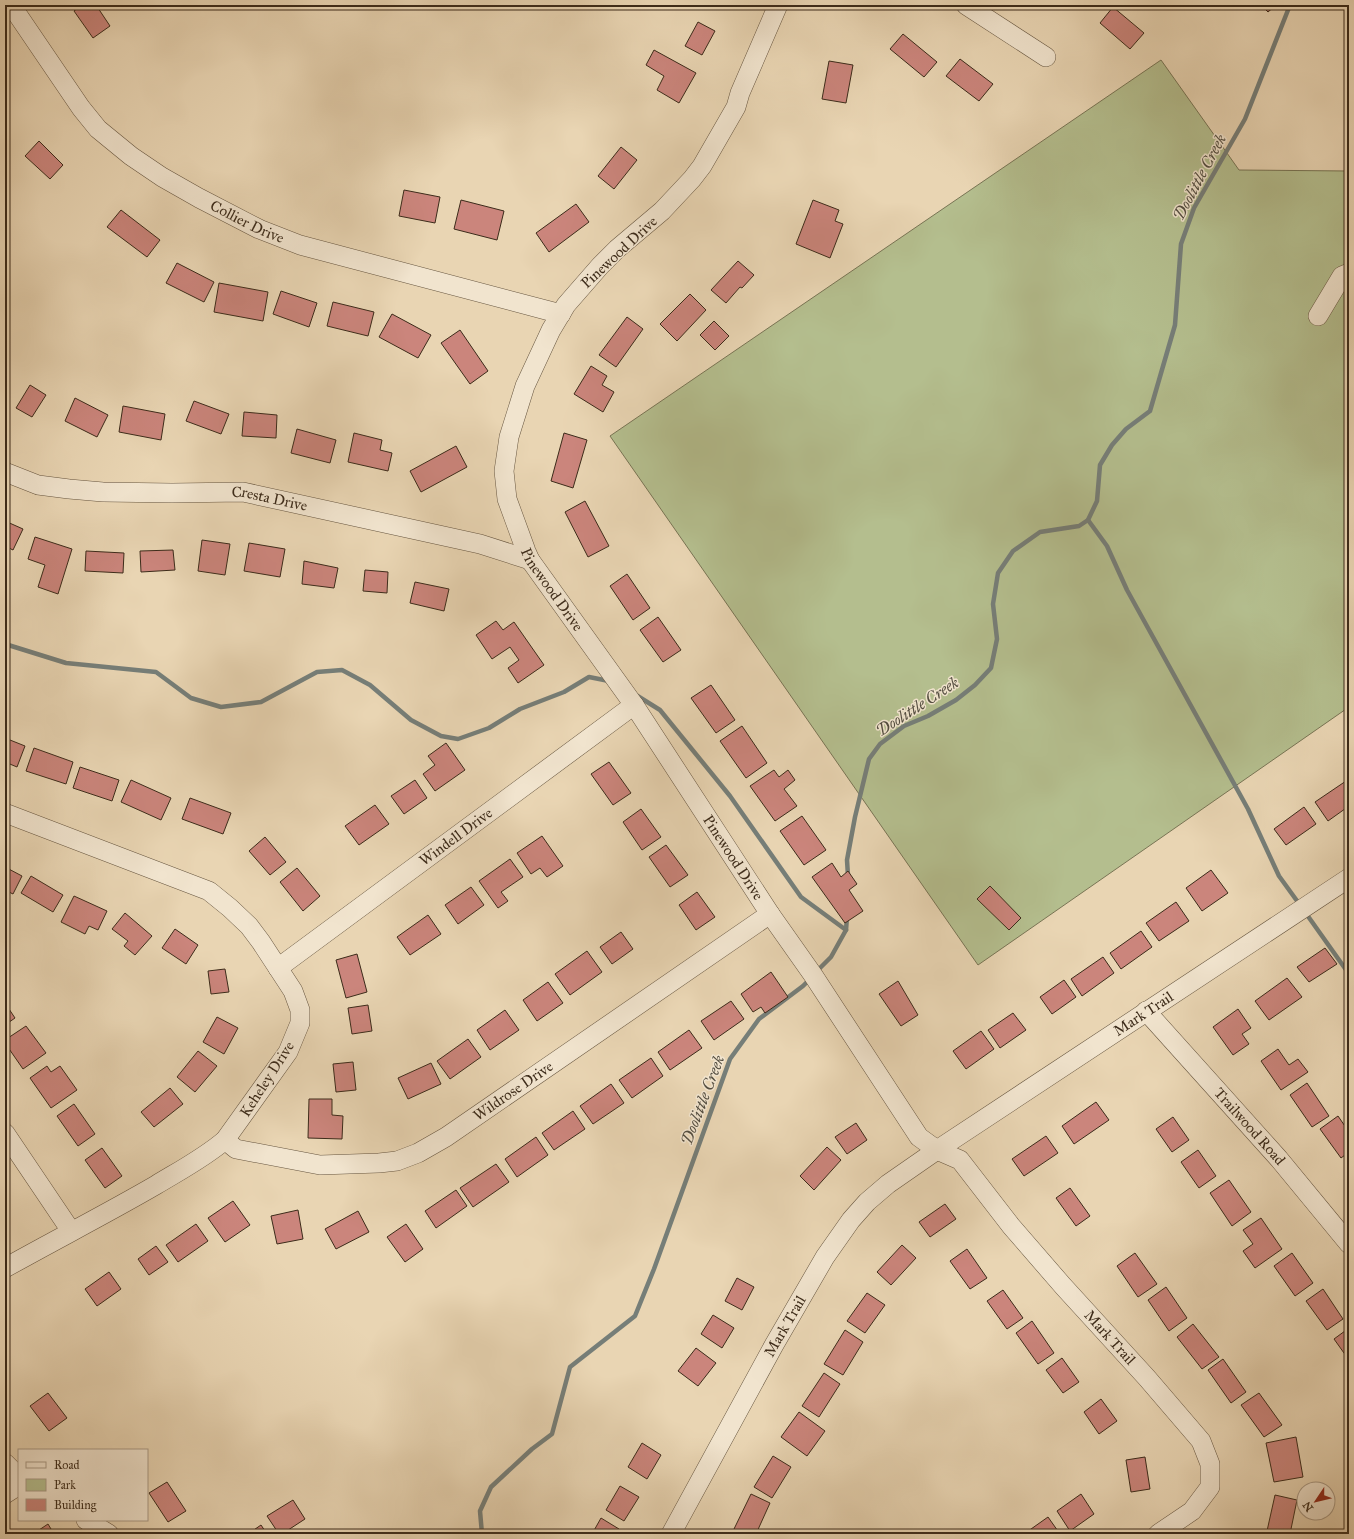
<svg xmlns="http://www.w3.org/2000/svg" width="1354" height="1539" viewBox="0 0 1354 1539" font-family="'IM FELL Great Primer',serif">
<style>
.green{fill:#b4be8e;stroke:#787454}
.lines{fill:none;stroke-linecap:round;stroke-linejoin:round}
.stream{stroke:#767e78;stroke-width:4.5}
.building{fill:#cb857c;stroke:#3c2b1a}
.minor-casing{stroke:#675640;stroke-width:20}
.minor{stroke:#f1e4ce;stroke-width:19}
.labels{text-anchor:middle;stroke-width:3;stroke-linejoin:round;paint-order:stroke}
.street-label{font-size:15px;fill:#3c2b1a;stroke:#f1e4ce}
.water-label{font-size:16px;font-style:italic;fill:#544e41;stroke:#f1e4ce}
</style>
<rect width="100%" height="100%" fill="#e9d5b3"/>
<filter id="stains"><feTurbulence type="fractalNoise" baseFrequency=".005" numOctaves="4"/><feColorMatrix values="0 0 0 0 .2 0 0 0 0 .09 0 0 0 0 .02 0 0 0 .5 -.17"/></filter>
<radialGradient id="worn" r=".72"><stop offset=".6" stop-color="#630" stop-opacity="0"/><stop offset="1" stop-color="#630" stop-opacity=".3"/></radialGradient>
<polygon class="green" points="1161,60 1239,170 1349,171 1349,707 978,965 610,436"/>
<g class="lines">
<g class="stream">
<polyline points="1088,520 1107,546 1127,590 1248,809 1279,876 1300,905"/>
<polyline points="5,644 66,663 156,672 191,698 221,707 261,702 317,672 342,670 370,685 411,720 441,736 458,739 489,728 520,709 564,692 589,677 609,681"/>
<polyline points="636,695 660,710 730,796 801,897 846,930"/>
<polyline points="848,876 847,860 855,817 869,759 880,744 904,726 928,716 956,700 975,685 991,668 997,639 993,604 998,573 1013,551 1040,532 1079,526 1088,520 1097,501 1100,465 1112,445 1126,429 1150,411 1175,325 1181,244 1194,208 1245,119 1290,5"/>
<polyline points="1305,912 1349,974"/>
<polyline points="816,972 831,957 846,930 847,917"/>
<polyline points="482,1534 480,1511 491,1487 532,1449 552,1434 570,1367 635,1316 654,1269 730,1059 759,1019 803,986 810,979"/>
</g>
</g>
<g class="building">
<polygon points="82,5 96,5 110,26 93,38 74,11"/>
<polygon points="838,5 860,5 860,6 839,9"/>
<polygon points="1261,5 1276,5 1268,12"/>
<polygon points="1113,7 1144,33 1130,49 1100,23"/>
<polygon points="698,22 715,31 702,55 685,46"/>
<polygon points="903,34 937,62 924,77 890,49"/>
<polygon points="654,50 696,73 679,103 657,90 664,76 646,65"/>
<polygon points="960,59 993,84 979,101 946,76"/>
<polygon points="829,61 853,65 846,103 822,99"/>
<polygon points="39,141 63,165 50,179 25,156"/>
<polygon points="621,147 637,160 614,189 598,176"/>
<polygon points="404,190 440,197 435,223 399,216"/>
<polygon points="461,200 504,211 497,240 454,229"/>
<polygon points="813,200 839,210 835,221 843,224 830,258 796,244"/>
<polygon points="576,204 589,222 549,252 536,233"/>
<polygon points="121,210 160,240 147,257 107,227"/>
<polygon points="738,261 754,275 742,288 740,287 726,303 711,290"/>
<polygon points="177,263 214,282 204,302 166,283"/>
<polygon points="219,283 268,292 263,321 214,312"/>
<polygon points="281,291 317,303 309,327 273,314"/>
<polygon points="690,294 706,310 677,341 660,324"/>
<polygon points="333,302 374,312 368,336 327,326"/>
<polygon points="392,314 431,335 418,358 379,337"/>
<polygon points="627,317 643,329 616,367 599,355"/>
<polygon points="714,321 729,336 715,350 700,335"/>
<polygon points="460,330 488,371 470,384 441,343"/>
<polygon points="591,366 607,376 602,385 614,392 603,412 574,394"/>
<polygon points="30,385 46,395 32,417 16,408"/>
<polygon points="75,398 108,415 97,437 65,421"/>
<polygon points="194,401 229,414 221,434 186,421"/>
<polygon points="123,406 165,414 161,440 119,432"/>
<polygon points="244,412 277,415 276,438 242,436"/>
<polygon points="297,429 336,440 330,463 291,453"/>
<polygon points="354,433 382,440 380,450 392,453 388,471 348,462"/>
<polygon points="564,433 587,440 573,488 551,481"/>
<polygon points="456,446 467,467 421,492 410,471"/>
<polygon points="585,501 609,546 588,557 565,512"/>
<polygon points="5,521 23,529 13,550 5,546"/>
<polygon points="35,537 72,549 58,594 38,587 45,565 28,559"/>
<polygon points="202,540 230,544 225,575 198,571"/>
<polygon points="249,543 285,549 280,577 244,571"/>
<polygon points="173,550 175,570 141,572 140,551"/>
<polygon points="86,551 124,553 123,573 85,571"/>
<polygon points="304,561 338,568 334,588 302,584"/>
<polygon points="365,570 388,572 387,593 363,591"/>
<polygon points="627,574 650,608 633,620 610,586"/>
<polygon points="415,582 449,589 444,611 410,603"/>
<polygon points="658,617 681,650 663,662 640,630"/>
<polygon points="496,621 503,630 514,622 544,665 518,683 508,668 519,660 510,647 492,659 476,635"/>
<polygon points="711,685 735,720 716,733 691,698"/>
<polygon points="742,726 767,763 746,778 720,741"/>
<polygon points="5,738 25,746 17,767 5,762"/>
<polygon points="446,743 465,770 435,791 423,774 435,765 428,756"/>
<polygon points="34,748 73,762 66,784 26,771"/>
<polygon points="609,762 631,793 613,805 591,774"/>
<polygon points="80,767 119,780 112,801 73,788"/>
<polygon points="774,770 779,777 788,770 795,780 784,789 797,806 775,821 750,786"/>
<polygon points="131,780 171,798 161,820 121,802"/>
<polygon points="415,780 427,798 404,814 391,796"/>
<polygon points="1346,781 1349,784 1349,806 1328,821 1315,802"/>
<polygon points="190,798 231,813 223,834 182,819"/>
<polygon points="375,805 389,824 359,845 345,826"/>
<polygon points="1304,807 1316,824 1286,845 1274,829"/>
<polygon points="641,809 661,837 642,850 623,822"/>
<polygon points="802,816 826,850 804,865 780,831"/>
<polygon points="542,836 563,866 547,877 540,868 531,874 517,853"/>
<polygon points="265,837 286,862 270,875 249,851"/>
<polygon points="666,845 688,875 670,887 649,857"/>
<polygon points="510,859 523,877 501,892 508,901 498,908 479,881"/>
<polygon points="832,863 841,877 848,871 857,884 849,890 863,911 845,923 812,877"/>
<polygon points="5,867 22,876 13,894 5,890"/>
<polygon points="297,868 320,896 303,911 280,882"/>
<polygon points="1211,870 1228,893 1202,911 1186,888"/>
<polygon points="31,876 63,895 53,912 21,893"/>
<polygon points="990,886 1021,918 1009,930 977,899"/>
<polygon points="471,887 484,905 458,924 445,905"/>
<polygon points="697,892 715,917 696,930 679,905"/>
<polygon points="74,896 107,911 98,930 89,926 85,934 61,922"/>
<polygon points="1176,902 1189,921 1159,941 1146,923"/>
<polygon points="125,913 152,936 135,955 124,946 128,941 112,929"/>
<polygon points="428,915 441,934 410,955 397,937"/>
<polygon points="175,929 198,945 186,964 162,948"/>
<polygon points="1141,931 1152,947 1121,969 1110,953"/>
<polygon points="621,932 633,949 612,964 600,947"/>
<polygon points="1325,948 1337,964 1309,982 1297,967"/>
<polygon points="587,951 602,972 570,995 555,974"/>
<polygon points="357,954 367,992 346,998 336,960"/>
<polygon points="1103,957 1114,973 1082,996 1071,979"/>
<polygon points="225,969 229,992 211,994 208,971"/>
<polygon points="771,972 788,997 765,1013 761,1007 753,1012 741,994"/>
<polygon points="1287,978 1302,997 1269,1020 1255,1001"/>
<polygon points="1064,980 1076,997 1052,1014 1040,997"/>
<polygon points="898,981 918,1015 901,1026 879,994"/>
<polygon points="548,982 563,1003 537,1021 523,1000"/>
<polygon points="731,1001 744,1019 714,1040 701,1021"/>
<polygon points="5,1003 15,1018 5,1025"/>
<polygon points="368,1005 372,1031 352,1034 348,1008"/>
<polygon points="1238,1009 1251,1028 1242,1034 1249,1044 1233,1055 1213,1027"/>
<polygon points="505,1010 519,1030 490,1050 477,1030"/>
<polygon points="1013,1013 1026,1030 1000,1048 988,1030"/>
<polygon points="217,1017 238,1028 224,1054 203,1042"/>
<polygon points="26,1026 46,1053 23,1069 5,1043 5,1040"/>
<polygon points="689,1030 702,1048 670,1070 658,1052"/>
<polygon points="981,1031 994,1049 966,1069 953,1051"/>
<polygon points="468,1039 481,1057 450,1079 437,1061"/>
<polygon points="1278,1049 1289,1065 1298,1059 1308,1072 1281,1090 1261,1061"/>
<polygon points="198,1051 217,1066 195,1092 177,1077"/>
<polygon points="651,1058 663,1076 632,1098 619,1080"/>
<polygon points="353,1062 356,1090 336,1092 333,1064"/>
<polygon points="431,1063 441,1084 408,1099 398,1078"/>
<polygon points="47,1066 51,1072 60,1066 77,1090 51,1108 30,1078"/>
<polygon points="1307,1083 1329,1116 1312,1127 1290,1095"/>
<polygon points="611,1084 624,1103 593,1124 580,1106"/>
<polygon points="170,1088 183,1104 154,1127 141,1112"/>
<polygon points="309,1099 332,1099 332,1115 343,1116 342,1139 308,1138"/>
<polygon points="1096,1102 1109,1120 1074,1144 1062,1126"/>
<polygon points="74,1104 95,1134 78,1146 57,1116"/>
<polygon points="573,1111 585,1129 554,1150 542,1133"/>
<polygon points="1338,1116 1349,1132 1349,1152 1341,1158 1320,1129"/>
<polygon points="1173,1117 1189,1140 1172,1152 1156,1129"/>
<polygon points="856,1123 867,1140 847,1154 835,1137"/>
<polygon points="1046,1136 1058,1153 1024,1176 1012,1159"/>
<polygon points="536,1137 548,1155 517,1177 505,1159"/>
<polygon points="827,1147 841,1160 814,1190 800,1176"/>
<polygon points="102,1148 122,1176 105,1188 85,1160"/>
<polygon points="1198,1150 1216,1176 1199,1188 1181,1162"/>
<polygon points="496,1164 509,1182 473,1207 460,1188"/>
<polygon points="1229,1180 1251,1212 1232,1226 1210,1193"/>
<polygon points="1070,1188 1090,1216 1076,1226 1056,1198"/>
<polygon points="456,1190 467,1206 436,1228 425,1211"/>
<polygon points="233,1201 250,1225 225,1242 208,1218"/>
<polygon points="945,1204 956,1219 930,1237 919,1222"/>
<polygon points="298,1210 303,1239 277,1244 271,1216"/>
<polygon points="358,1211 369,1232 336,1249 325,1229"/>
<polygon points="1261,1218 1282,1249 1255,1268 1243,1251 1253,1244 1243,1230"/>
<polygon points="196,1224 208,1241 178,1262 166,1245"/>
<polygon points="406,1224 423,1249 405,1262 387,1237"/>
<polygon points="902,1245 916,1258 891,1285 877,1272"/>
<polygon points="156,1246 168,1262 149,1275 138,1259"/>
<polygon points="967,1249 987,1278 970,1289 950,1261"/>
<polygon points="1135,1253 1157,1284 1138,1297 1117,1266"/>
<polygon points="1292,1253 1313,1283 1295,1296 1274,1266"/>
<polygon points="109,1272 121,1289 97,1306 85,1289"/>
<polygon points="737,1278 754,1287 742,1310 725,1301"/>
<polygon points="1166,1287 1187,1318 1169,1331 1148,1300"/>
<polygon points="1323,1289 1343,1319 1327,1330 1306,1301"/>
<polygon points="1003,1290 1023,1318 1007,1329 987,1301"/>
<polygon points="867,1293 885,1305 865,1333 847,1321"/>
<polygon points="713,1315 734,1328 722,1348 701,1334"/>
<polygon points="1032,1321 1054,1353 1038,1364 1016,1333"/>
<polygon points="1193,1324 1219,1357 1202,1369 1177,1337"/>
<polygon points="1349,1328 1349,1360 1334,1339"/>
<polygon points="845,1330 863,1342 843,1375 824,1364"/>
<polygon points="696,1348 716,1363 698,1386 678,1371"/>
<polygon points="1062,1358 1079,1382 1063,1393 1046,1370"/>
<polygon points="1223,1359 1246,1392 1231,1403 1208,1370"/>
<polygon points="824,1373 840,1384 819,1417 802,1406"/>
<polygon points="48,1393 67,1418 49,1431 30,1406"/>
<polygon points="1259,1393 1282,1425 1264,1437 1241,1405"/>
<polygon points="1101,1399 1117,1421 1099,1434 1084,1412"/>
<polygon points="799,1412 825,1431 807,1456 781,1437"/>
<polygon points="1296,1437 1303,1477 1274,1482 1266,1443"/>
<polygon points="642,1443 661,1455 647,1479 628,1467"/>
<polygon points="773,1456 791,1467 772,1498 754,1487"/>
<polygon points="1145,1457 1150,1489 1131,1492 1126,1460"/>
<polygon points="167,1482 186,1511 168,1522 149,1493"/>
<polygon points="620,1486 639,1497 624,1521 606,1510"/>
<polygon points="751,1494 770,1503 756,1534 745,1534 734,1529"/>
<polygon points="1081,1494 1094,1514 1070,1531 1057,1511"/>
<polygon points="1275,1495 1297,1500 1290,1534 1281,1534 1267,1531"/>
<polygon points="293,1500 305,1519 282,1534 279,1534 267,1516"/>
<polygon points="1048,1517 1060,1534 1024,1534"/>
<polygon points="601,1518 619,1529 616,1534 592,1534"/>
<polygon points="48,1524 54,1534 33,1534"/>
<polygon points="261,1525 267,1534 248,1534"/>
</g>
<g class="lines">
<g class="minor-casing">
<g id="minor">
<path id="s1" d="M 11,5 L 81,108 L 98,129 L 131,156 L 162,177 L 199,198 L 259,229 L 300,245 L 561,314"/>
<path id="s2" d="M 778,5 L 740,93 L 736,107 L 702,166 L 692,179 L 662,211 L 617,249 L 600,266 L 566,305 L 551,330 L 525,386 L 509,437 L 504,471 L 507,499 L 526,551 L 530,560 L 634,705 L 770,914 L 813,975 L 919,1137 L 937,1150 L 1349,878"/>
<polyline points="966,5 1046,57"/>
<polyline points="1318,316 1342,276 1349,273"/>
<path id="s3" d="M 5,472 L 38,485 L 69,489 L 103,492 L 172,493 L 243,492 L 480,544 L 530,560"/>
<path d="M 5,813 L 209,891 L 230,908 L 249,926 L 261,942 L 293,991 L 300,1010 L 300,1023 L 288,1052 L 225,1140 C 204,1158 179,1171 156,1185 C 106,1214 55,1240 5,1268"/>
<path id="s4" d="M 278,968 L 634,705"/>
<path id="s5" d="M 1146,1011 L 1279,1159 L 1349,1244"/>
<polyline points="5,1133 71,1231"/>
<path id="s6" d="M 225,1140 L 236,1149 L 320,1165 L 379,1163 L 397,1161 L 418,1153 L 446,1137 L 770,914"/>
<polyline points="5,1463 19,1477"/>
<polyline points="5,1494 19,1485"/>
<polyline points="86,1520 109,1534"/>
<path id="s7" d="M 671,1534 L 774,1345 L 825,1257 L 851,1220 L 867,1202 L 888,1184 L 937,1150 L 960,1160 L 1011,1226 L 1063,1286 L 1147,1378 L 1201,1441 L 1210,1464 L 1210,1487 L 1192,1511 L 1158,1534"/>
</g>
</g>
<use href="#minor" class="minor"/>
</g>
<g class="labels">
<g class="street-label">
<text dy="5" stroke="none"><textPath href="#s1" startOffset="328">Collier Drive</textPath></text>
<text transform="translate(619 252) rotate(-43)" y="5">Pinewood Drive</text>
<text dy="5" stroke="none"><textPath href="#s3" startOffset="268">Cresta Drive</textPath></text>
<text dy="5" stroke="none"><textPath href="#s2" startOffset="682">Pinewood Drive</textPath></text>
<text dy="5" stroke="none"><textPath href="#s4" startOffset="221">Windell Drive</textPath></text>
<text dy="5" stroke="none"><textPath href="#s2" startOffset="1006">Pinewood Drive</textPath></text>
<text dy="5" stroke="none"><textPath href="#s2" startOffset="1611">Mark Trail</textPath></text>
<text transform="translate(267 1079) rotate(-57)" y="5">Keheley Drive</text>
<text dy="5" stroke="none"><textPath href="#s6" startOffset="313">Wildrose Drive</textPath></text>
<text dy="5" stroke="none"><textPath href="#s5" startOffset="155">Trailwood Road</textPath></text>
<text dy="5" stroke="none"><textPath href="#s7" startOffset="237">Mark Trail</textPath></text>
<text dy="5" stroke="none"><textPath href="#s7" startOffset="731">Mark Trail</textPath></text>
</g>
<g class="water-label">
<text transform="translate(1199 177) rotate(-62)" y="6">Doolittle Creek</text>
<text transform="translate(917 706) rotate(-33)" y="6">Doolittle Creek</text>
<text transform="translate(702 1100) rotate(-69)" y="6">Doolittle Creek</text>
</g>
</g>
<rect width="1354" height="1539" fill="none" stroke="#e9d5b3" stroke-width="20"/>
<rect x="6" y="6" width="1342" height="1527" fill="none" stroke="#3c2b1a" stroke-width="2"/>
<rect x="10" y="10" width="1334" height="1519" fill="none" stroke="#3c2b1a"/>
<rect x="18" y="1449" width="130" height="72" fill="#f1e4ce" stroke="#a99a86"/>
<rect x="26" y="1462" width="20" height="6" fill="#f1e4ce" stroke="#a99a86"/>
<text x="54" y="1469" font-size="12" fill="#3c2b1a">Road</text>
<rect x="26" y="1479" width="20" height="12" fill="#b4be8e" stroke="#a99a86"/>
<text x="54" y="1489" font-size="12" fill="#3c2b1a">Park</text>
<rect x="26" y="1499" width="20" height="12" fill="#cb857c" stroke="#a99a86"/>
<text x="54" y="1509" font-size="12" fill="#3c2b1a">Building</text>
<g transform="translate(1316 1501) rotate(235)"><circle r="19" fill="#f1e4ce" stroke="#a99a86"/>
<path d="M0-3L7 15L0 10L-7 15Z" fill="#8f2418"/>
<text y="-6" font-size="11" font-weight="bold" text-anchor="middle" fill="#3c2b1a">N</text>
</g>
<rect width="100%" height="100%" filter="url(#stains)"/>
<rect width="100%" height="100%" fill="url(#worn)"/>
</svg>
